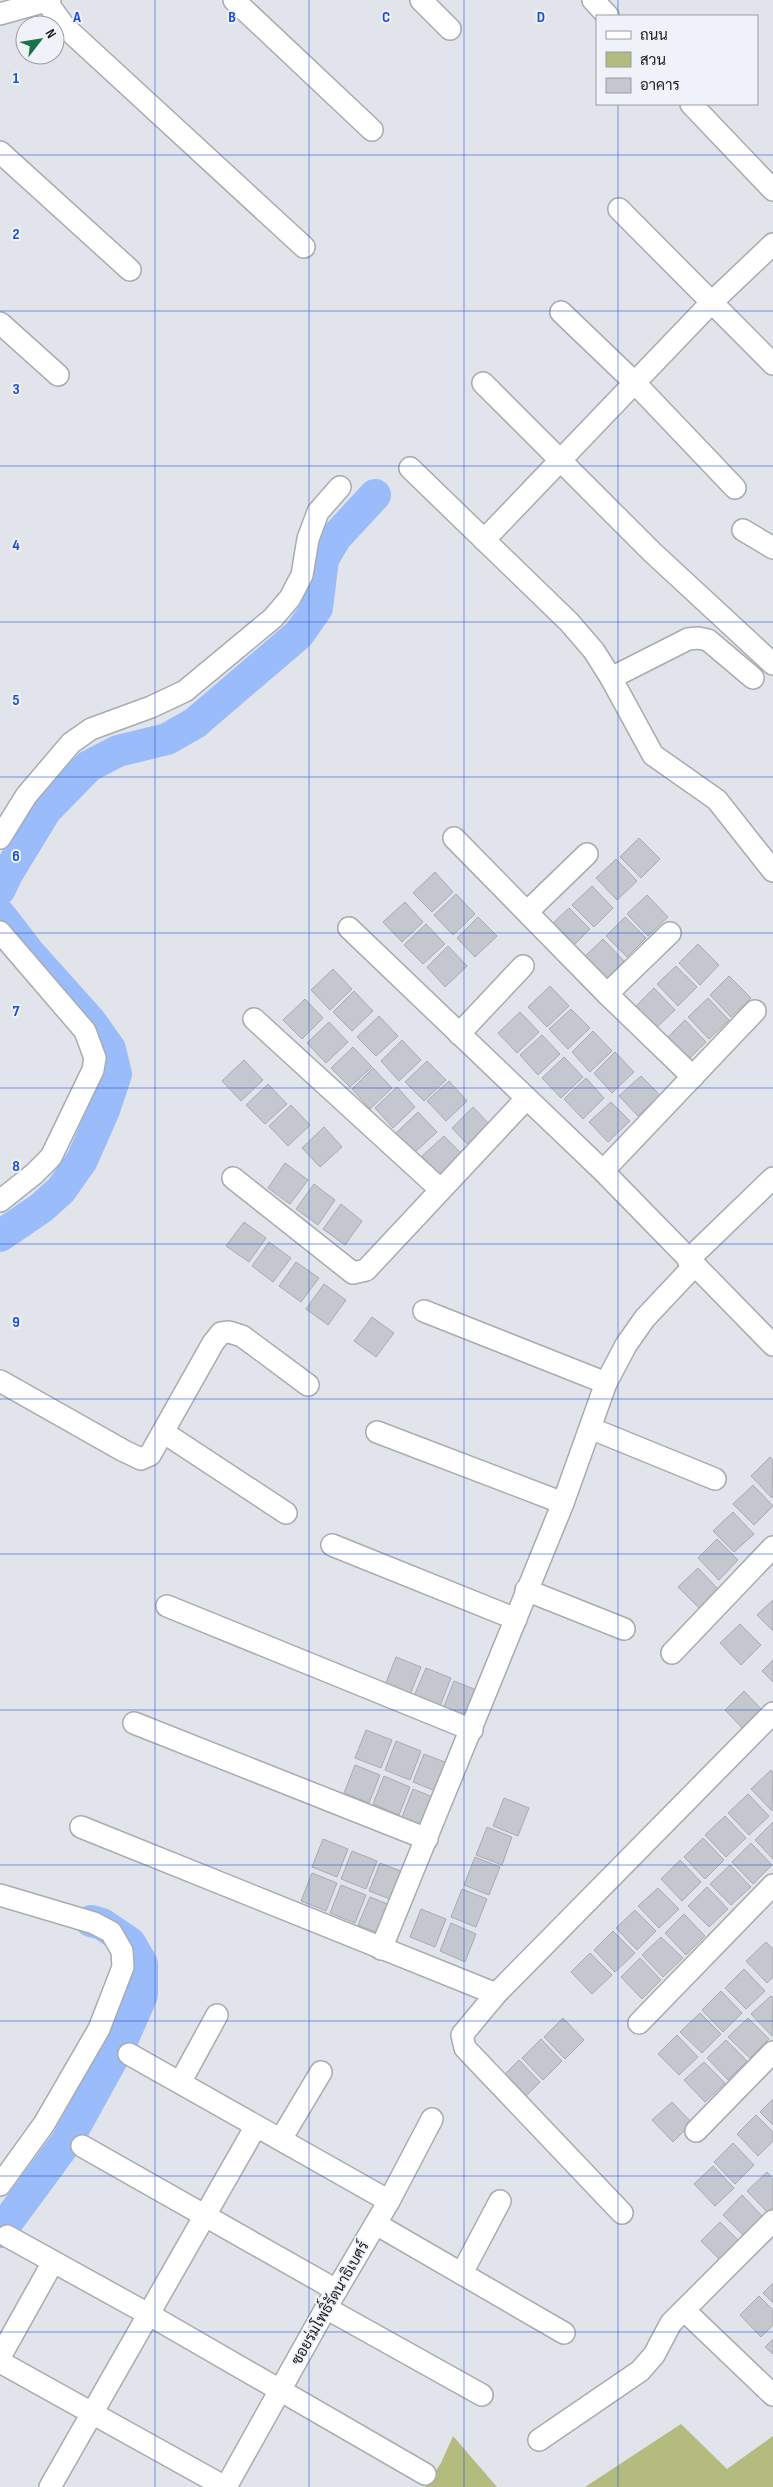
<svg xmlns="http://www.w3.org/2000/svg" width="773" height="2487" viewBox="0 0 773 2487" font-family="'Sofia Sans Condensed',Sarabun,sans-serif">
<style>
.green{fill:#b3bb7f}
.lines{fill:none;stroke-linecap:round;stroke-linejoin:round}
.river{stroke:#9abcfb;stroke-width:32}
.building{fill:#c4c7ce;stroke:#a8abb1}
.street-casing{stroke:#a8abb1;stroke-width:24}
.street{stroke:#fff;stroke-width:21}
.grid{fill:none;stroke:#1d4ed8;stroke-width:1;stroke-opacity:0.55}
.labels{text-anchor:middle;stroke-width:4;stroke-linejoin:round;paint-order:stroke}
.street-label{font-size:15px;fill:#1b1c1e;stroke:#eff2f8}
.grid-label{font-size:16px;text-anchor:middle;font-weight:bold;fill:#1d4ed8;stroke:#eff2f8;stroke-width:4;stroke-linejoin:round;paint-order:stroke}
</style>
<rect width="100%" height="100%" fill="#e1e4eb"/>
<g class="green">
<polygon points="681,2424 727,2469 773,2436 773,2487 585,2487"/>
<polygon points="453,2436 497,2487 425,2487 441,2463"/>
</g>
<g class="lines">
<g class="river">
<polyline points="0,889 7,874 46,810 89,766 118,751 167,739 195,723 299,634 317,608 323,559 336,537 375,495"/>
<polyline points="0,915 30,954 91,1022 110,1049 116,1074 104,1110 82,1160 61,1190 41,1208 0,1236"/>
<polyline points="0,2232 67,2141 121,2043 142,1995 142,1964 130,1943 102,1924 91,1921"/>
</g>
</g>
<g class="building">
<polygon points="639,838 660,859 641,878 620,857"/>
<polygon points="616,859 637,881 617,900 596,878"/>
<polygon points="435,872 453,892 432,912 413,893"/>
<polygon points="592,886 613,908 594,927 572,905"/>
<polygon points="456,894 475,914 453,935 434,915"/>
<polygon points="647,895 668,917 648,936 627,914"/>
<polygon points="405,902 423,922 402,942 383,922"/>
<polygon points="569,908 590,929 571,948 550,926"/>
<polygon points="478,917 497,936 475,957 457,938"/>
<polygon points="625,917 646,938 627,957 606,936"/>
<polygon points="426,924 445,944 423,964 404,945"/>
<polygon points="603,939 624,961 605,980 583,958"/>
<polygon points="698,944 719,965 700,985 679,963"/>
<polygon points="448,946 467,966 445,987 427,967"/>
<polygon points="676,966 697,987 678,1006 657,984"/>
<polygon points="333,969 352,989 330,1010 311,990"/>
<polygon points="729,976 751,998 731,1017 710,995"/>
<polygon points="550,986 569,1006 547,1027 528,1007"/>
<polygon points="654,988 675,1010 656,1028 635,1007"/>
<polygon points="354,991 373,1011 352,1031 333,1012"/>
<polygon points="708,998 729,1020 709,1039 688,1017"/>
<polygon points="305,999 323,1018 302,1039 283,1020"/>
<polygon points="571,1009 590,1028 568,1049 549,1029"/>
<polygon points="520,1012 539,1032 517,1053 498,1033"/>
<polygon points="379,1016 398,1036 376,1056 357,1037"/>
<polygon points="685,1020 706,1042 687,1061 666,1039"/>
<polygon points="329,1022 348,1042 326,1063 307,1043"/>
<polygon points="593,1031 612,1051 590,1072 572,1052"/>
<polygon points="542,1035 560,1054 538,1075 520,1055"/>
<polygon points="402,1040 421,1060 399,1081 381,1061"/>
<polygon points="353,1047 372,1067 350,1087 331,1068"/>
<polygon points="615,1052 634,1072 612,1093 594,1073"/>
<polygon points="564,1057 583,1077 561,1098 542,1078"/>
<polygon points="244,1060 263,1080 241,1101 222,1081"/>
<polygon points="427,1061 446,1080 424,1101 405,1082"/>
<polygon points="373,1068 392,1088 370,1109 352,1089"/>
<polygon points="641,1076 660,1095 638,1116 619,1096"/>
<polygon points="586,1078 604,1098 583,1119 564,1099"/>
<polygon points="449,1081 467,1101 446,1121 427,1101"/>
<polygon points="268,1084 287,1104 265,1124 246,1105"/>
<polygon points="397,1087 415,1107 393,1128 375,1108"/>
<polygon points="611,1102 630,1121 608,1142 589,1122"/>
<polygon points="291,1105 310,1125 288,1146 269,1126"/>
<polygon points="473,1107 492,1127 470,1147 452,1128"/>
<polygon points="418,1112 437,1132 415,1152 396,1133"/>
<polygon points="324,1127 342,1147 320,1167 302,1148"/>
<polygon points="444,1136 463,1155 441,1176 422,1156"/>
<polygon points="285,1163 308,1180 290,1204 268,1188"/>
<polygon points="314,1184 335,1200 318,1225 296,1209"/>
<polygon points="341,1204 362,1221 345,1245 323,1229"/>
<polygon points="244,1222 266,1238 249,1262 226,1246"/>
<polygon points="269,1242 291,1258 273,1282 252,1266"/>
<polygon points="296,1262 319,1278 301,1302 279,1286"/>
<polygon points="324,1284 346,1300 328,1325 306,1309"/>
<polygon points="372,1317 394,1333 376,1357 354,1341"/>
<polygon points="770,1457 773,1460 772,1498 751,1476"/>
<polygon points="753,1485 773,1506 754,1525 733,1504"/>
<polygon points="733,1512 754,1534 734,1552 713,1531"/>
<polygon points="717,1539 738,1560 719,1580 698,1558"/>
<polygon points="698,1568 719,1590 700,1609 678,1587"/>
<polygon points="773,1600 773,1631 757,1615"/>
<polygon points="740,1624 761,1645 741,1665 720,1643"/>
<polygon points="396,1657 421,1667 410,1695 385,1685"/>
<polygon points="773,1660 773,1682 762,1671"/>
<polygon points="426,1668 451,1678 440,1706 414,1696"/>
<polygon points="454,1681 479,1691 468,1719 443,1709"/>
<polygon points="744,1691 765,1713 746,1732 725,1710"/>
<polygon points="366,1730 392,1740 381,1768 355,1758"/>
<polygon points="396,1741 421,1751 410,1780 385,1770"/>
<polygon points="424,1754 450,1764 438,1792 413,1782"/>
<polygon points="355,1765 380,1775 369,1803 344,1793"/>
<polygon points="771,1770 773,1773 772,1811 751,1789"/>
<polygon points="384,1776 410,1787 399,1815 373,1804"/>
<polygon points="413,1789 438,1799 427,1827 402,1817"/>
<polygon points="748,1794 769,1816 749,1835 728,1813"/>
<polygon points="504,1798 529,1808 518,1836 493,1826"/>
<polygon points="725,1816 746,1838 726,1857 705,1835"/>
<polygon points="773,1822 773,1859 755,1840"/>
<polygon points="487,1827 512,1837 502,1865 476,1855"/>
<polygon points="703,1838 724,1860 705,1879 684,1857"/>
<polygon points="323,1839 348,1849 337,1877 312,1867"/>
<polygon points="751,1843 772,1865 753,1884 732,1862"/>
<polygon points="352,1851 377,1861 366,1889 341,1879"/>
<polygon points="475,1857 500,1867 489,1895 464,1885"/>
<polygon points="680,1860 701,1882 682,1901 661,1879"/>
<polygon points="380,1863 406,1873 395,1901 369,1891"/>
<polygon points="730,1865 751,1887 731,1905 710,1884"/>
<polygon points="312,1873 337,1883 326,1911 301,1901"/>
<polygon points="341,1885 366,1895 355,1923 330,1913"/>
<polygon points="707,1887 728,1909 709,1927 688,1906"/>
<polygon points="658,1888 679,1909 659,1928 638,1906"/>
<polygon points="462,1889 487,1899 476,1927 451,1917"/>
<polygon points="370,1897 395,1907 383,1935 358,1925"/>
<polygon points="421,1909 446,1919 435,1947 410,1937"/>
<polygon points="635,1910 656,1931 637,1950 616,1928"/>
<polygon points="684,1914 705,1936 686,1955 665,1933"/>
<polygon points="451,1923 476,1934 465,1962 440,1951"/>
<polygon points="613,1931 635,1953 615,1972 594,1950"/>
<polygon points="661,1937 683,1958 663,1977 642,1955"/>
<polygon points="766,1942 773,1949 773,1977 767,1983 746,1961"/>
<polygon points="590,1953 612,1975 592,1994 571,1972"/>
<polygon points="640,1958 661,1980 642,1999 621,1977"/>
<polygon points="744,1969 765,1991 746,2009 725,1988"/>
<polygon points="721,1991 742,2013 723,2032 702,2010"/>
<polygon points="771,1996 773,1998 772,2036 751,2014"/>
<polygon points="700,2013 721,2034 702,2053 680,2032"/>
<polygon points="563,2018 584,2040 565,2059 544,2037"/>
<polygon points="748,2018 769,2039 750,2058 728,2037"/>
<polygon points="677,2035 698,2057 679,2075 658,2054"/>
<polygon points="541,2039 562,2061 543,2080 522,2058"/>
<polygon points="726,2040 747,2061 728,2080 707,2058"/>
<polygon points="519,2060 540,2082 521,2101 500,2079"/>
<polygon points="704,2062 725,2083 705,2102 684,2080"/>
<polygon points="773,2099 773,2125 760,2112"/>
<polygon points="672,2102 692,2123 673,2142 652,2120"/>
<polygon points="756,2115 773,2132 773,2141 758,2156 737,2134"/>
<polygon points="733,2143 754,2165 735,2184 714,2162"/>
<polygon points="713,2166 734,2188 715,2206 694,2184"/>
<polygon points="767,2172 773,2179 773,2208 768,2213 747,2191"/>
<polygon points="742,2195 763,2217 744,2236 723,2215"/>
<polygon points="720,2222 741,2243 722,2262 701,2241"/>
<polygon points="773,2283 773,2303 763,2293"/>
<polygon points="759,2296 773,2310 773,2325 761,2337 740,2315"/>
<polygon points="773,2339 773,2354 765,2347"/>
</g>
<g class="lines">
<g class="street-casing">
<g id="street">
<polyline points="234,0 372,130"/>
<polyline points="421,0 450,29"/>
<polyline points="593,0 608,16"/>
<polyline points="46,1 65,27 304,247"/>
<polyline points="0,14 50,0"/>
<polyline points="691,104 773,190"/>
<polyline points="0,152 130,270"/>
<polyline points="619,209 773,364"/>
<polyline points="561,312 634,382 735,488"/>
<polyline points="0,323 58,375"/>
<polyline points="483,383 652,552 773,664"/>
<polyline points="410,468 569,622 594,651 611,678 653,755 717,800 773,871"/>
<polyline points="743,530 773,548"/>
<polyline points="484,540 712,302 773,244"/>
<polyline points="611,678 688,639 698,638 708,640 753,678"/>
<polyline points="0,838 26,796 71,743 91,729 151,707 185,691 273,618 290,598 302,575 308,539 318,512 340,487"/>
<polyline points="454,838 607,994 693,1077"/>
<polyline points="527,912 587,854"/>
<polyline points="349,928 603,1171 773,1345"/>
<polyline points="0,932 85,1031 95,1058 93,1070 51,1157 34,1174 0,1201"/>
<polyline points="607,994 670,933"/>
<polyline points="254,1019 441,1190"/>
<polyline points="459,1034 523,966"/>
<polyline points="603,1171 755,1011"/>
<polyline points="233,1178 353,1273 366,1270 526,1099"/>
<polyline points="688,1260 773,1178"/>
<polyline points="424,1311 606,1383"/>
<polyline points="0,1381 124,1451 141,1459 150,1455 213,1343 221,1333 229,1332 242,1336 308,1385"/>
<polyline points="590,1428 715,1479"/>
<polyline points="163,1432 286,1513"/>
<polyline points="377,1432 563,1503"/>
<polyline points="332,1545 516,1619"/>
<polyline points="526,1590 624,1629"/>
<polyline points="167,1606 472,1730"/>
<polyline points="672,1653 773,1547"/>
<polyline points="134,1723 427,1839"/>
<polyline points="81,1827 496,1994"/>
<polyline points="0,1895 94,1923 111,1932 122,1951 123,1967 99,2029 44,2124 0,2185"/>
<polyline points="381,1949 563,1503 606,1383 626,1345 645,1318 694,1266"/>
<polyline points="639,2023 773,1885"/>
<polyline points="129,2054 389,2201"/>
<polyline points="181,2081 217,2015"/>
<polyline points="696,2131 773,2052"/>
<polyline points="281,2139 321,2072"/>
<polyline points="82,2146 336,2290"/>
<polyline points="622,2213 465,2048 462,2035 496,1994 773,1713"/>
<polyline points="376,2224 564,2333"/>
<polyline points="7,2236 148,2314 425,2474"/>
<polyline points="462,2273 500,2201"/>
<polyline points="326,2308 482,2395"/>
<polyline points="684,2310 773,2395"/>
<polyline points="0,2357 53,2262"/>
<polyline points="0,2362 225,2487"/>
<polyline points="539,2440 640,2371 654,2355 671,2323 773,2221"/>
<polyline points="50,2487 256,2126"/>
<polyline points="226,2487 326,2308 389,2201 432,2119"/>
</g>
</g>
<use href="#street" class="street"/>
</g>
<path class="grid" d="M 155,0 L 155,2487M 309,0 L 309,2487M 464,0 L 464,2487M 618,0 L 618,16M 618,104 L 618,2487M 0,155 L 773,155M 0,311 L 773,311M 0,466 L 773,466M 0,622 L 773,622M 0,777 L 773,777M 0,933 L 773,933M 0,1088 L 773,1088M 0,1244 L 773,1244M 0,1399 L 773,1399M 0,1554 L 773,1554M 0,1710 L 773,1710M 0,1865 L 773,1865M 0,2021 L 773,2021M 0,2176 L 773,2176M 0,2332 L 773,2332"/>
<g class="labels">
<g class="street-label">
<text transform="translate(330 2303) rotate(-60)" y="5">ซอยร่มโพธิ์รัตนาธิเบศร์</text>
</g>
</g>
<g class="grid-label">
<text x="77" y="22">A</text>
<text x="232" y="22">B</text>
<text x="386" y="22">C</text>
<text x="541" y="22">D</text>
<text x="16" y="83">1</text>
<text x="16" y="239">2</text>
<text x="16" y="394">3</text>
<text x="16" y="550">4</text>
<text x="16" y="705">5</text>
<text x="16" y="861">6</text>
<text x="16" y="1016">7</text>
<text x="16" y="1171">8</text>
<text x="16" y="1327">9</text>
</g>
<rect x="596" y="15" width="162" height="90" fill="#eff2f8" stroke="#9a9ca1"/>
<rect x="606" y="31" width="25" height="8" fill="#ffffff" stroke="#9a9ca1"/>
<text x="640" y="40" font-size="15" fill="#1b1c1e">ถนน</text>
<rect x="606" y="52" width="25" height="15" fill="#b3bb7f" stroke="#9a9ca1"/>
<text x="640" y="65" font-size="15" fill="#1b1c1e">สวน</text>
<rect x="606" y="78" width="25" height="15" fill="#c4c7ce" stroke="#9a9ca1"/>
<text x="640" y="90" font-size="15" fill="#1b1c1e">อาคาร</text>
<g transform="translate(40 40) rotate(59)"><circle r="24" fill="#eff2f8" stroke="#9a9ca1"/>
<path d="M0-4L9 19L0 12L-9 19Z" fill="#1a7448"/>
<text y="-8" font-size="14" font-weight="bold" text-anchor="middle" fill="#1b1c1e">N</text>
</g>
</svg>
